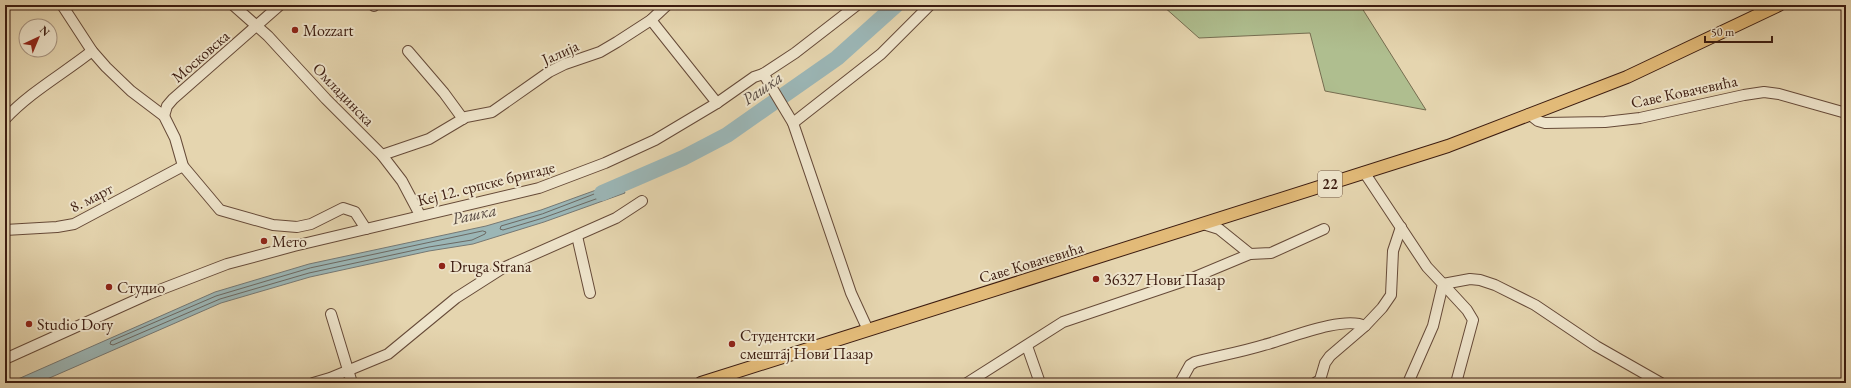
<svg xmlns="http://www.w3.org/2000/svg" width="1851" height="388" viewBox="0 0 1851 388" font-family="'EB Garamond',serif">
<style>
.green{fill:#afbe8f;stroke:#766d50}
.water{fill:#9bb6b6;stroke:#757874}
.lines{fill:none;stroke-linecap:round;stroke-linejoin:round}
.shore{stroke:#6c6963;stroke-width:1}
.river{stroke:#9bb6b6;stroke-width:16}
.minor-casing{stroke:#664a38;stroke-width:12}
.major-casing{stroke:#3c1c10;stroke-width:14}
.minor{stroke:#eee4cb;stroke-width:10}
.major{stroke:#e2ba78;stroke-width:12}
.poi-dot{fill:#8f2418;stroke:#eee4cb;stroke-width:1.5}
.labels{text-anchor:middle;stroke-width:4;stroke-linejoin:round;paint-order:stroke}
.shield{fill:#eee4cb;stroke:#715848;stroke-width:1}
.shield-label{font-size:15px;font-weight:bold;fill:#3c1c10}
.poi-label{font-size:16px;fill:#3c1c10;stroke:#eee4cb;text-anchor:start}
.street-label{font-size:16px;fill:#3c1c10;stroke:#eee4cb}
.water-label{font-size:17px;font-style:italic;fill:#584a42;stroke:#eee4cb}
</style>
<rect width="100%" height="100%" fill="#e5d5af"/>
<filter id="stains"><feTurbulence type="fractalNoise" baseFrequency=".005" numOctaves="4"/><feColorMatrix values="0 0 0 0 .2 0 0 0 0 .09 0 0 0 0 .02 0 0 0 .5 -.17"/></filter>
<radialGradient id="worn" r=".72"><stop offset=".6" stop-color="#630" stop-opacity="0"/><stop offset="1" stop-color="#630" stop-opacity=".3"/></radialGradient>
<polygon class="green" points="1164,5 1360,5 1426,110 1325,91 1310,33 1199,38 1163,6"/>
<polygon class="water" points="621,181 625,193 544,222 473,244 429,251 310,277 221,303 38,383 9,383 215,292 309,264 486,226 541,210"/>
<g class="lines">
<g class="shore">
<polygon points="616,186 619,189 618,191 543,218 503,230 500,229 501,226 542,214"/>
<polygon points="483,231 486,232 485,234 472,240 429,247 309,273 220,299 113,345 110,344 111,341 216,296 310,268"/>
</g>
<polyline class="river" points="602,193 683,158 727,135 837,58 896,5"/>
<g class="minor-casing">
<g id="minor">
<polyline points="62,5 92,51 106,67 131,91 164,116 175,138 183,166 220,210 273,225 297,227 311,224 343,208 355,212 366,229"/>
<polyline points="233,5 268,36 326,99 382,155 402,181 420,215"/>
<polyline points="373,5 374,6"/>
<polyline points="651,20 717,103"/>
<polyline points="408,51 444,93 463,119"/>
<polyline points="763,74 795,53 857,5"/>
<polyline points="1529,114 1538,121 1545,123 1605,122 1640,118 1744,95 1764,92 1779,94 1846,113"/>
<polyline points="164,116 167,106 173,99 280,5"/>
<path d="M 5,119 C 30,92 63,74 92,51"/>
<polyline points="793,123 881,54 930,5"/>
<polyline points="382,155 429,139 466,117 492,112 549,72 565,64 600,52 617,42 651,20 667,5"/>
<polyline points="1364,172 1427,267 1443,284 1433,326 1408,383"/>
<polyline points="1203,224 1219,229 1250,254"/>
<polyline points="5,230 57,227 74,224 183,166"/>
<polyline points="577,236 590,293"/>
<polyline points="1443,284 1470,279 1480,280 1495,285 1535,305 1596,346 1661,383"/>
<polyline points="1443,284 1467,310 1473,320 1456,383"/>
<polyline points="331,314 352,383"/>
<polyline points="1027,346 1040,383"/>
<polyline points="5,359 149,294 227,264 294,246 539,188 605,163 655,140 717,103 754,77 763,74 766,78 793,123 851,293 868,330"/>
<polyline points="313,383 330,378 388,354 456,298 503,268 616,218 642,201"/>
<polyline points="967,383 1063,322 1190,279 1250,254 1271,253 1324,229"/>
<path d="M 1180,383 L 1190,365 L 1195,362 C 1218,356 1241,352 1264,345 C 1287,339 1344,315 1365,326"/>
<polyline points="1315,383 1320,380 1325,363 1330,356 1365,326 1382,308 1391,295 1393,251 1401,227"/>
</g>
</g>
<g class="major-casing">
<polyline id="major" points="701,383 1448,146 1627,77 1779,5"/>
</g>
<use href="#minor" class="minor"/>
<use href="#major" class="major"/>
</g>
<g class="poi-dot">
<circle cx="295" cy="30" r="4"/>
<circle cx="264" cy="241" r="4"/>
<circle cx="442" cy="266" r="4"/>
<circle cx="1096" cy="279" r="4"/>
<circle cx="109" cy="287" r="4"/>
<circle cx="29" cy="324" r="4"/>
<circle cx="732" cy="344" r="4"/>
</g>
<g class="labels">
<rect class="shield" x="1318" y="171" width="24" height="26" rx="3"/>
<g class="shield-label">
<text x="1330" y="189">22</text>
</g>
<g class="poi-label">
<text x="303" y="36">Mozzart</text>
<text x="272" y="247">Мето</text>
<text x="450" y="272">Druga Strana</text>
<text x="1104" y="285">36327 Нови Пазар</text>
<text x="117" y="293">Студио</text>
<text x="37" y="330">Studio Dory</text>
<text x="740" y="341">Студентски<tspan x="740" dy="18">смештај Нови Пазар</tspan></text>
</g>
<g class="street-label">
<text transform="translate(560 52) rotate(-24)" y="6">Јалија</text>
<text transform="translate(200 56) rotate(-41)" y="6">Московска</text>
<text transform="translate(1684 91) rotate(-12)" y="6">Саве Ковачевића</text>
<text transform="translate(344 94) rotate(46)" y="6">Омладинска</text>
<text transform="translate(486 183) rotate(-14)" y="6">Кеј 12. српске бригаде</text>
<text transform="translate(91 197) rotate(-27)" y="6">8. март</text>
<text transform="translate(1031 262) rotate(-17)" y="6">Саве Ковачевића</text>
</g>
<g class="water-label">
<text transform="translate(762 88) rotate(-35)" y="6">Рашка</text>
<text transform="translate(474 214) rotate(-12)" y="6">Рашка</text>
</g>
</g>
<rect width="1851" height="388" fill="none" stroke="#e5d5af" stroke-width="20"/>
<rect x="6" y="6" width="1839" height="376" fill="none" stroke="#3c1c10" stroke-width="2"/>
<rect x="10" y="10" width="1831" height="368" fill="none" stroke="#3c1c10"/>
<g transform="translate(38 38) rotate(44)"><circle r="19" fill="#eee4cb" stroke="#a79480"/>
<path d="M0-3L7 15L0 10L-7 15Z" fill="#8f2418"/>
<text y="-6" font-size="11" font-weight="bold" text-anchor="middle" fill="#3c1c10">N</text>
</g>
<path d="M1705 36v6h67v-6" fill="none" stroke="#3c1c10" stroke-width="2"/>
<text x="1711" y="36" font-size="12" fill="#3c1c10" stroke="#eee4cb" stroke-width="3" paint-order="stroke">50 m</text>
<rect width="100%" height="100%" filter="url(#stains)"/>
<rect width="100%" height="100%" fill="url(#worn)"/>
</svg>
